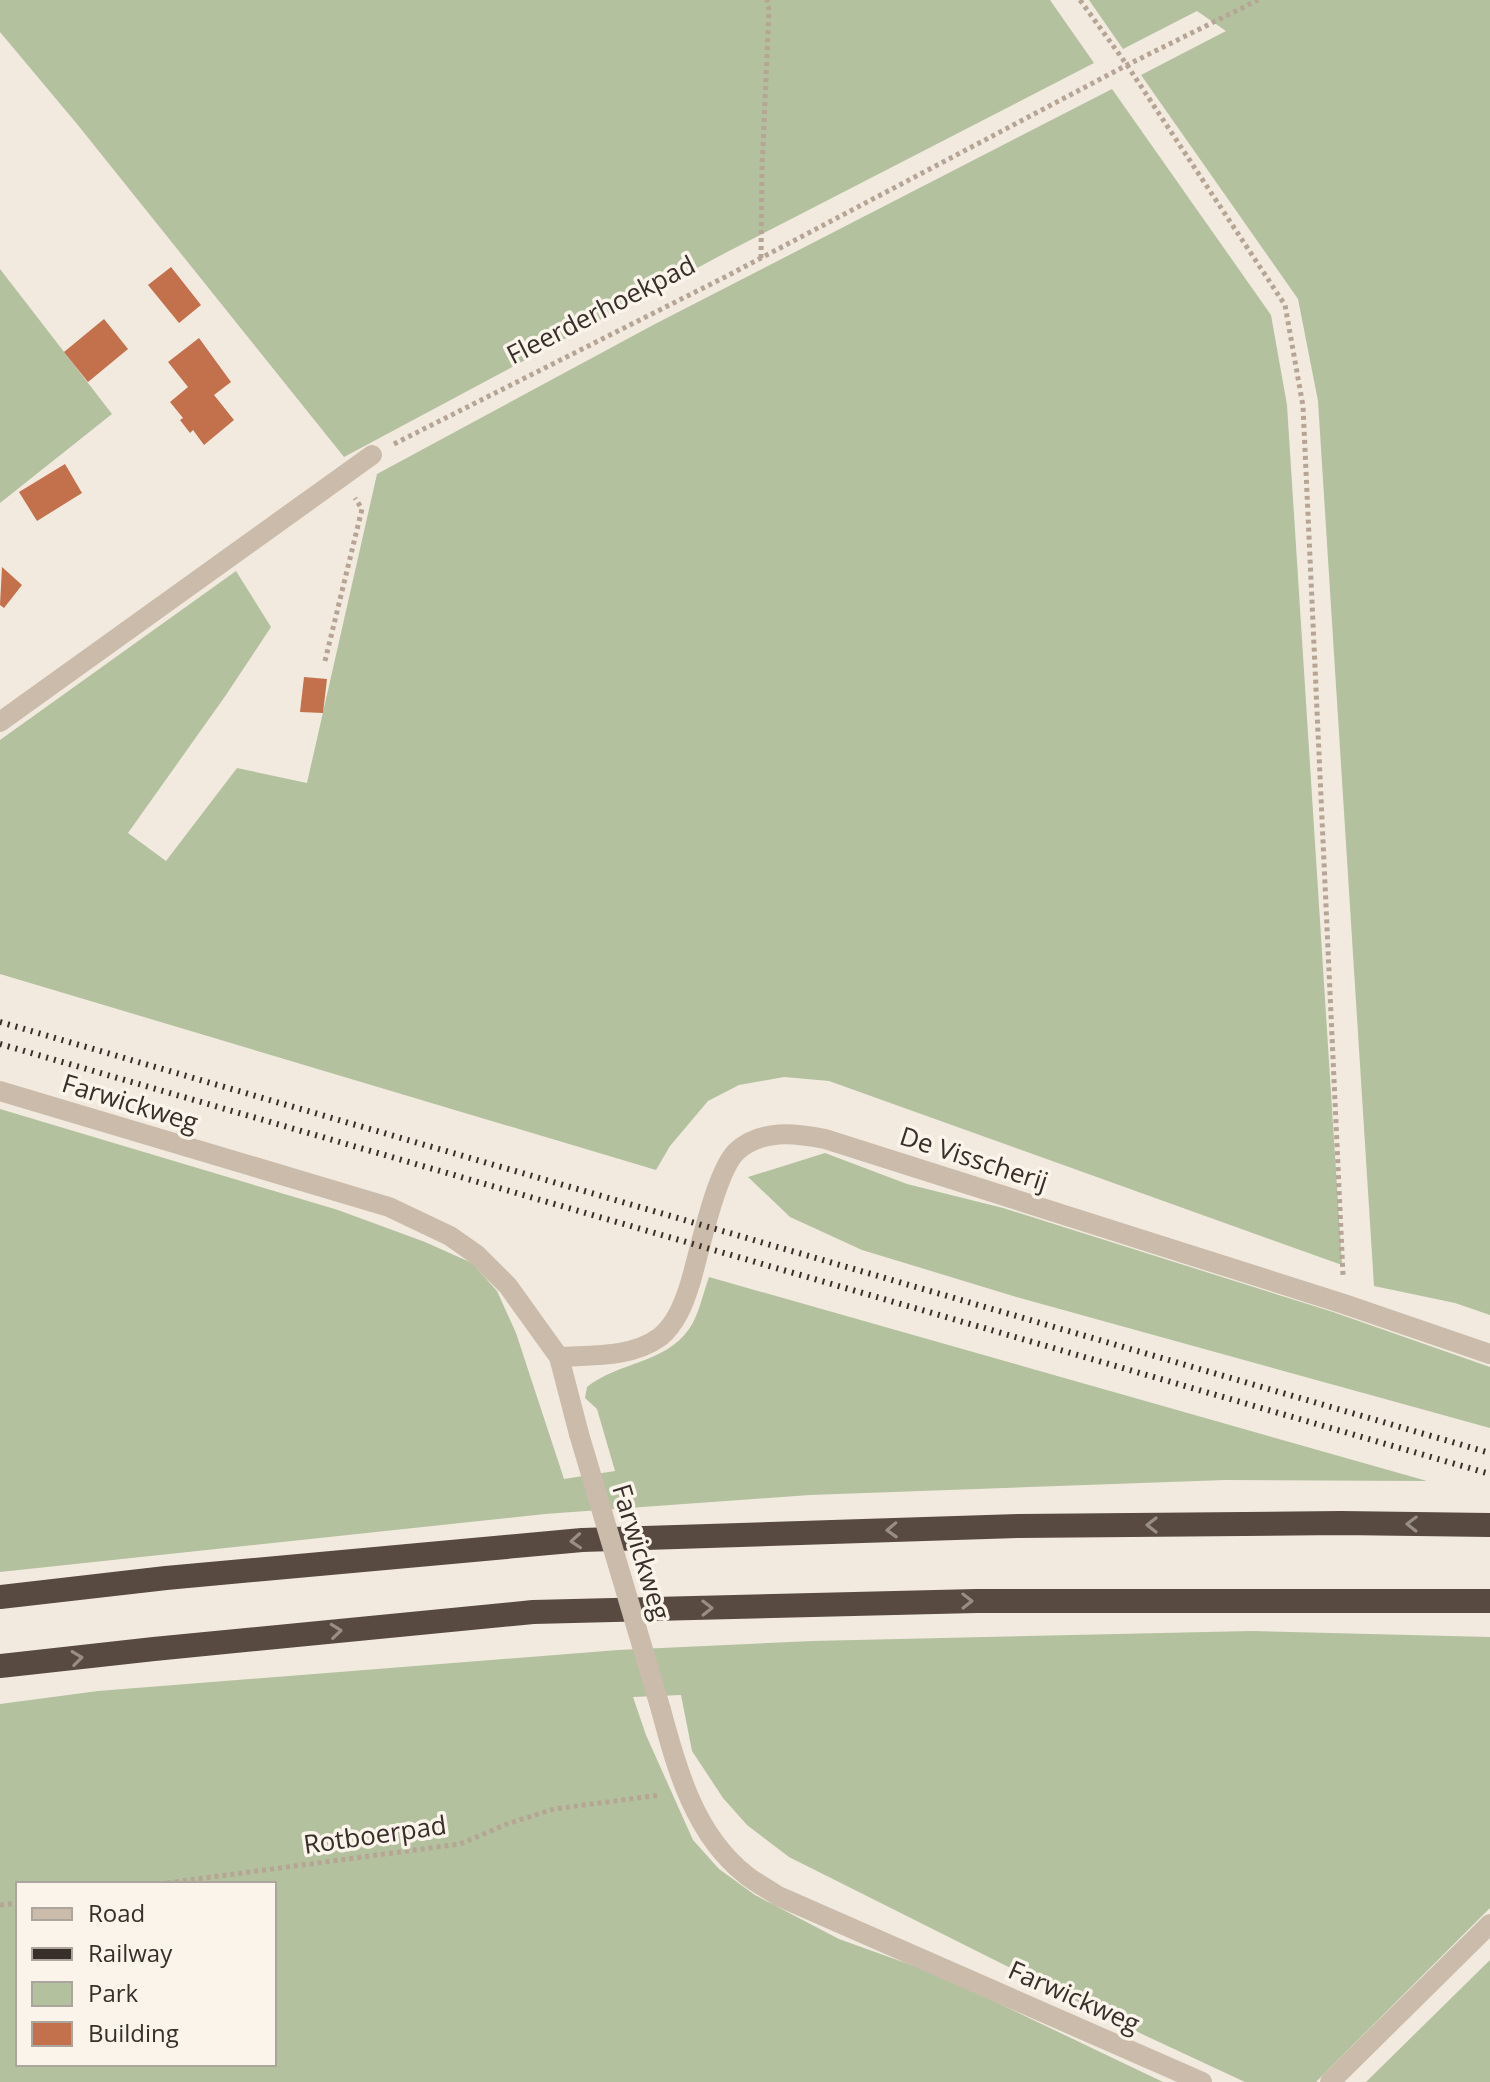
<svg xmlns="http://www.w3.org/2000/svg" width="1490" height="2082" viewBox="0 0 1490 2082" font-family="'Open Sans',sans-serif">
<style>
.green{fill:#b3c19f;fill-rule:evenodd}
.building{fill:#c3704c}
.lines{fill:none;stroke-linecap:round;stroke-linejoin:round}
.path{stroke:#b6a595;stroke-width:5;stroke-dasharray:4 4;stroke-linecap:butt}
.minor{stroke:#cabbaa;stroke-width:20}
.motorway{stroke:#594a41;stroke-width:24}
.rail{stroke:#382f2a;stroke-width:6;stroke-dasharray:2 6;stroke-linecap:butt}
.minor-bridge{stroke:#cabbaa;stroke-width:20}
.oneway{stroke:#998e85}
.labels{text-anchor:middle;stroke-width:7;stroke-linejoin:round;paint-order:stroke}
.street-label{font-size:26px;fill:#382f2a;stroke:#faf4eb}
</style>
<rect width="100%" height="100%" fill="#f2eadf"/>
<g class="green">
<polygon points="0,0 1050,0 1094,63 727,252 344,457 77,124 0,32"/>
<polygon points="1089,0 1490,0 1490,1315 1455,1303 1374,1286 1318,401 1298,299 1141,75 1226,31 1197,11 1123,49"/>
<polygon points="1112,89 1271,315 1287,405 1342,1265 829,1081 784,1077 739,1085 708,1101 670,1146 656,1170 0,974 0,740 236,571 271,627 226,695 128,833 166,861 237,768 307,783 377,474 655,324"/>
<polygon points="0,269 112,414 0,503"/>
<path d="M 0,1109 L 338,1210 L 425,1242 L 472,1263 L 497,1291 L 516,1333 L 564,1479 L 615,1471 L 597,1409 L 585,1398 L 587,1387 C 618,1362 666,1363 689,1329 C 699,1315 703,1293 709,1277 L 1427,1481 L 1225,1480 L 810,1495 L 545,1514 L 0,1572 Z"/>
<polygon points="825,1153 907,1184 1003,1208 1333,1312 1490,1367 1490,1428 1020,1298 862,1250 790,1217 748,1177"/>
<path d="M 1251,1631 L 1490,1637 L 1490,1908 L 1316,2082 L 1245,2082 L 1144,2035 L 789,1857 L 747,1825 L 723,1798 L 692,1751 L 681,1695 L 633,1697 L 646,1735 L 693,1840 L 719,1869 L 755,1895 L 839,1939 L 939,1975 L 1163,2082 L 0,2082 L 0,1704 L 98,1691 L 618,1650 L 812,1641 ZM 18,1884 L 274,1884 L 274,2064 L 18,2064 Z"/>
<polygon points="1490,1960 1490,2082 1366,2082"/>
</g>
<g class="building">
<polygon points="171,267 201,305 179,323 148,285"/>
<polygon points="104,319 128,349 88,382 64,352"/>
<polygon points="199,338 231,382 214,395 234,420 204,445 193,430 190,433 180,420 183,418 170,402 188,387 168,362"/>
<polygon points="65,464 82,493 37,521 19,492"/>
<polygon points="2,567 22,585 4,608 0,605"/>
<polygon points="304,677 327,679 323,713 300,712"/>
</g>
<g class="lines">
<g class="path">
<polyline points="1080,0 1127,65 1285,305 1303,406 1343,1275"/>
<polyline points="761,258 762,169 769,11 767,0"/>
<polyline points="394,444 725,277 1127,65 1258,0"/>
<polyline points="325,661 362,509 355,498"/>
<polyline points="159,1884 460,1844 507,1824 554,1809 660,1795"/>
<polyline points="0,1905 18,1903"/>
</g>
<g class="minor">
<polyline points="0,722 372,455"/>
<polyline points="0,1091 389,1207 450,1236 477,1255 508,1286 559,1357 579,1434"/>
<path d="M 559,1357 C 592,1355 631,1358 660,1337 C 676,1324 684,1303 690,1284 C 699,1254 716,1170 737,1151 C 761,1129 795,1133 825,1139 L 1344,1304 L 1490,1354"/>
<path d="M 661,1710 C 677,1770 695,1835 746,1875 C 756,1883 768,1889 778,1896 L 1202,2082"/>
<polyline points="1330,2082 1490,1924"/>
</g>
<g class="motorway">
<polyline points="0,1597 166,1578 582,1540 1018,1526 1341,1523 1490,1525"/>
<polyline points="0,1666 154,1649 533,1612 976,1601 1490,1601"/>
</g>
<g class="rail">
<polyline points="0,1022 1490,1453"/>
<polyline points="0,1044 1490,1474"/>
</g>
<polyline class="minor-bridge" points="579,1434 661,1710"/>
</g>
<defs><path id="oneway-chevron" d="M-2-3.5L2.5 0L-2 3.5" fill="none" stroke-width="1.6" stroke-linecap="round" stroke-linejoin="round" transform="scale(2)"/></defs>
<g class="oneway">
<use href="#oneway-chevron" transform="translate(1412 1524) rotate(-179)"/>
<use href="#oneway-chevron" transform="translate(1152 1525) rotate(180)"/>
<use href="#oneway-chevron" transform="translate(892 1530) rotate(178)"/>
<use href="#oneway-chevron" transform="translate(576 1541) rotate(176)"/>
<use href="#oneway-chevron" transform="translate(967 1601) rotate(-1)"/>
<use href="#oneway-chevron" transform="translate(707 1608) rotate(-1)"/>
<use href="#oneway-chevron" transform="translate(336 1631) rotate(-6)"/>
<use href="#oneway-chevron" transform="translate(77 1658) rotate(-7)"/>
</g>
<g class="labels">
<g class="street-label">
<text transform="translate(601 310) rotate(-27)" y="9">Fleerderhoekpad</text>
<text transform="translate(130 1103) rotate(17)" y="9">Farwickweg</text>
<text transform="translate(974 1159) rotate(18)" y="9">De Visscherij</text>
<text transform="translate(641 1552) rotate(73)" y="9">Farwickweg</text>
<text transform="translate(375 1835) rotate(-8)" y="9">Rotboerpad</text>
<text transform="translate(1074 1997) rotate(24)" y="9">Farwickweg</text>
</g>
</g>
<rect x="16" y="1882" width="260" height="184" fill="#faf4eb" stroke="#aca59e" stroke-width="2"/>
<rect x="32" y="1908" width="40" height="12" fill="#cabbaa" stroke="#aca59e" stroke-width="2"/>
<text x="88" y="1922" font-size="24" fill="#382f2a">Road</text>
<rect x="32" y="1948" width="40" height="12" fill="#382f2a" stroke="#aca59e" stroke-width="2"/>
<text x="88" y="1962" font-size="24" fill="#382f2a">Railway</text>
<rect x="32" y="1982" width="40" height="24" fill="#b3c19f" stroke="#aca59e" stroke-width="2"/>
<text x="88" y="2002" font-size="24" fill="#382f2a">Park</text>
<rect x="32" y="2022" width="40" height="24" fill="#c3704c" stroke="#aca59e" stroke-width="2"/>
<text x="88" y="2042" font-size="24" fill="#382f2a">Building</text>
</svg>
